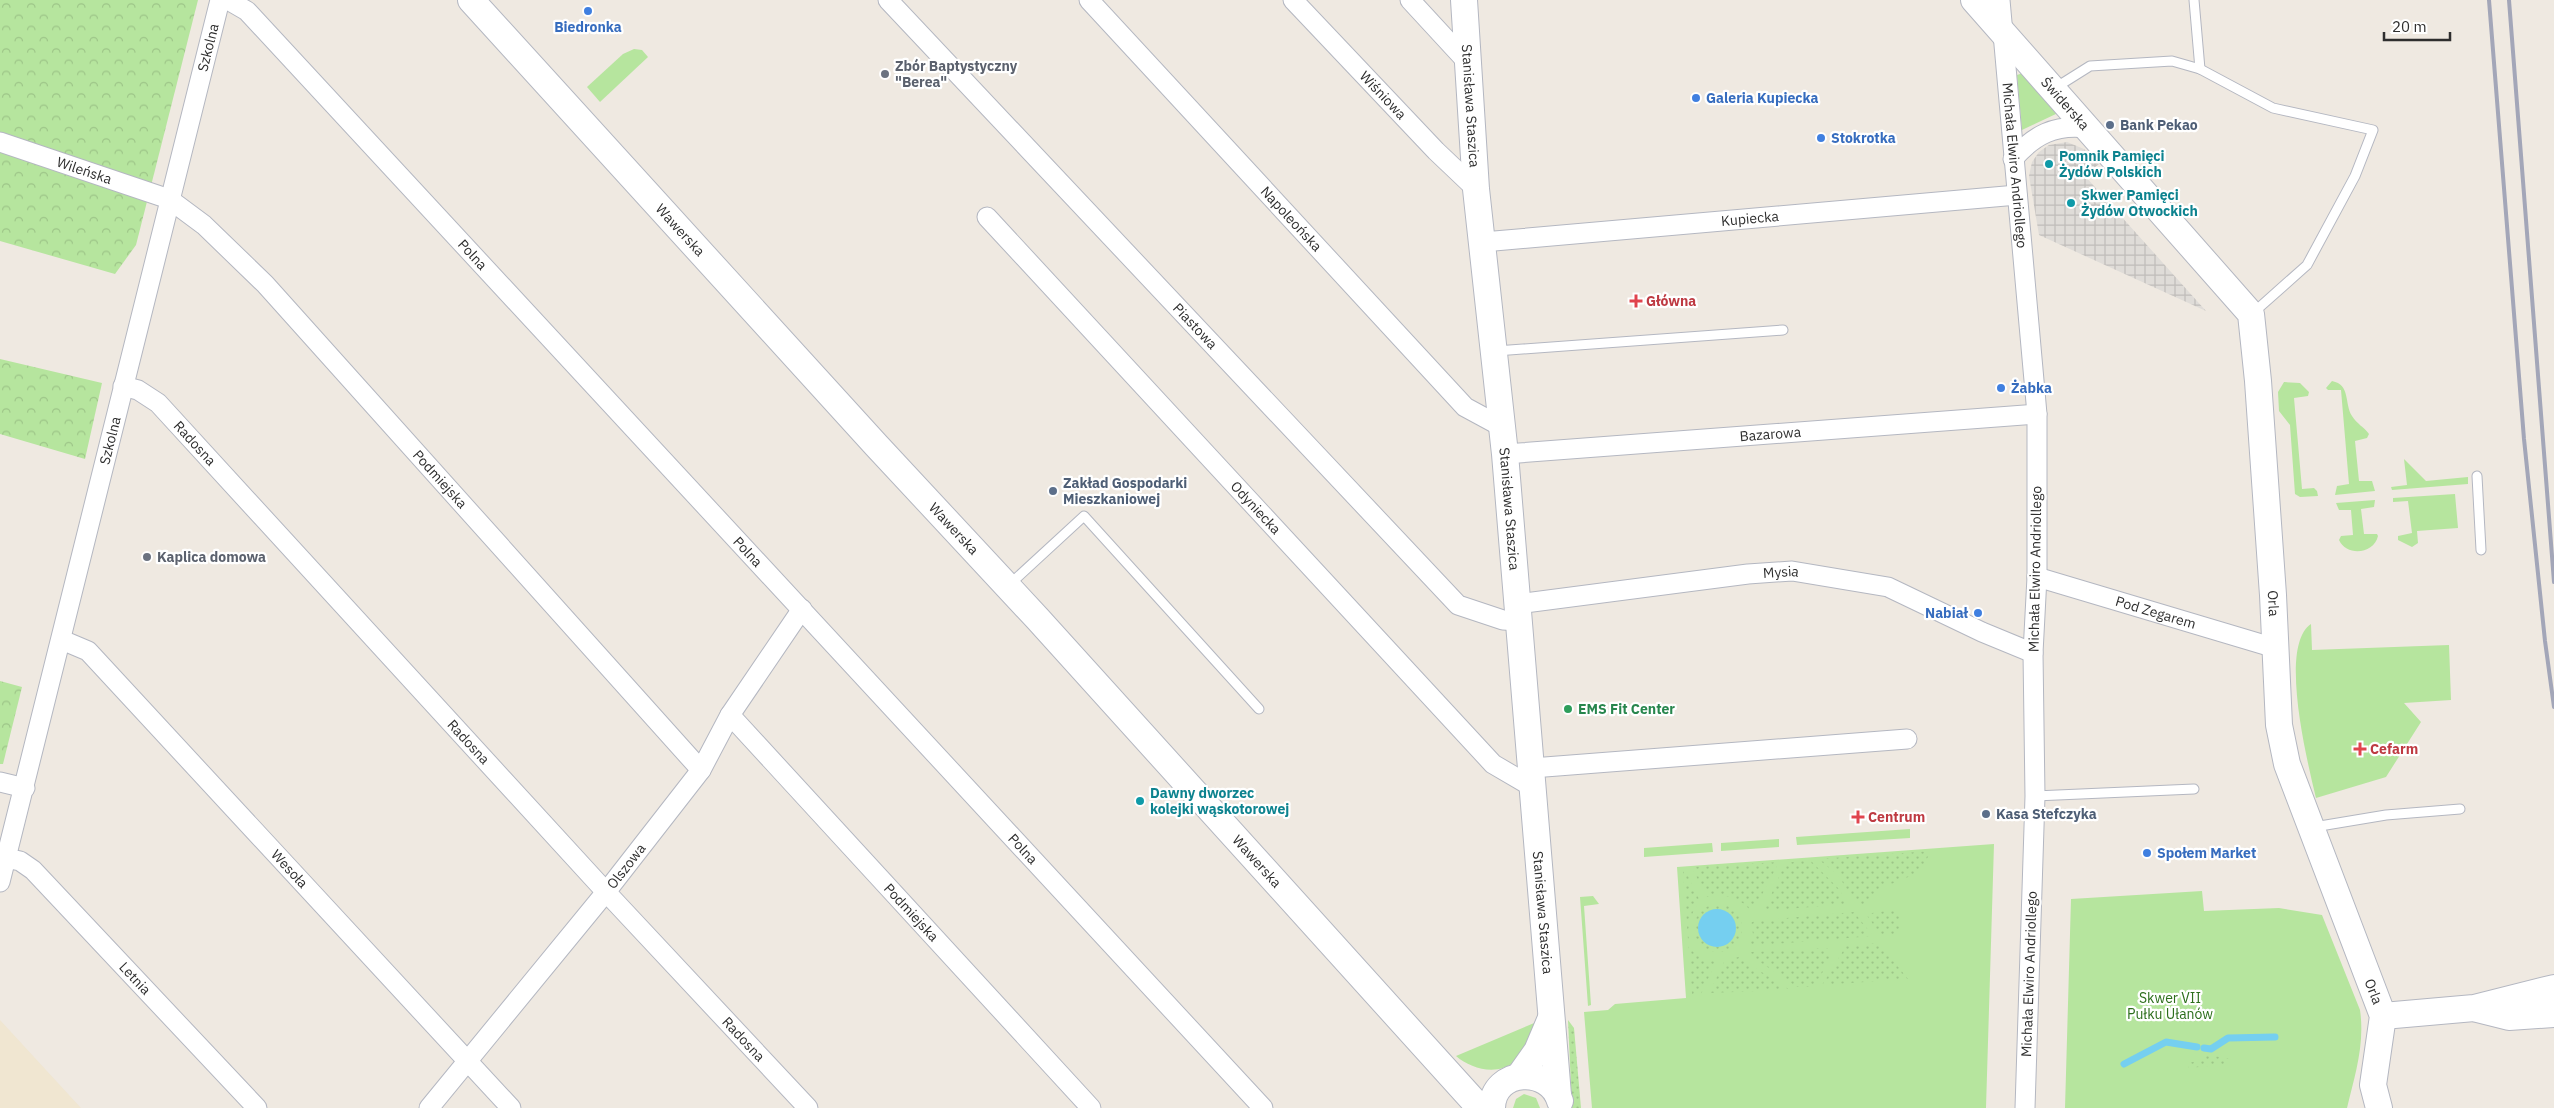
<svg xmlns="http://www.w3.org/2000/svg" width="2554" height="1108" viewBox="0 0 2554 1108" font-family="'IBM Plex Sans',sans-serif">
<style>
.education{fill:#f0e6d1}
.grass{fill:#b6e59e}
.forest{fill:url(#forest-crowns)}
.garden{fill:url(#garden-dots)}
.plaza{fill:url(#plaza-grid)}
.water{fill:#75cff0}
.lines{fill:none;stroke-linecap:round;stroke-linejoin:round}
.stream{stroke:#75cff0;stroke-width:7}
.lane-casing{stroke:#b4b7c1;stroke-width:11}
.street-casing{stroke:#b4b7c1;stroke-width:21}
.secondary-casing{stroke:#b4b7c1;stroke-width:28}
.lane{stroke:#fff;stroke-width:9}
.street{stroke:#fff;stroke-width:19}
.secondary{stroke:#fff;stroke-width:26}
.rail{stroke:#a3a6b8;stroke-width:4}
.shop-dot{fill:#3f7fe0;stroke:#fff;stroke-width:2}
.worship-dot{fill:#6b7280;stroke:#fff;stroke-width:2}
.service-dot{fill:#5c6f8a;stroke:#fff;stroke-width:2}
.culture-dot{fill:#0f9aa8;stroke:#fff;stroke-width:2}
.health-dot{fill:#e0444e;stroke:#fff;stroke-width:2}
.leisure-dot{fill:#2e9e5b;stroke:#fff;stroke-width:2}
.labels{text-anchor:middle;stroke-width:4.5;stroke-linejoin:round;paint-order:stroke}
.shop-label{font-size:14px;font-weight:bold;fill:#366cbe;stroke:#fff;text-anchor:start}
.street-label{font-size:14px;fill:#2e2e2e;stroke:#fff}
.worship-label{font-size:14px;font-weight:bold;fill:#5b616d;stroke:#fff;text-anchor:start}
.service-label{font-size:14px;font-weight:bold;fill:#4e5e75;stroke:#fff;text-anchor:start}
.culture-label{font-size:14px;font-weight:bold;fill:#0d838f;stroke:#fff;text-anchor:start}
.health-label{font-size:14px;font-weight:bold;fill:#be3a42;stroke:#fff;text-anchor:start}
.leisure-label{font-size:14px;font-weight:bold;fill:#27864d;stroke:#fff;text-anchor:start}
.park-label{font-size:14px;fill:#2c6e1b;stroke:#fff}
</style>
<defs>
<pattern id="forest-crowns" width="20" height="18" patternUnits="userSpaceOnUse" patternTransform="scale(1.25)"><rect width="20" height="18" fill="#b6e59e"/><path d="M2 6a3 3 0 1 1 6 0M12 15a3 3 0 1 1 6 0" fill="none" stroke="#9dc588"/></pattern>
<pattern id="garden-dots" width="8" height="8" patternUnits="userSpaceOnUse" patternTransform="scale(1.25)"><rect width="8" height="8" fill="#b6e59e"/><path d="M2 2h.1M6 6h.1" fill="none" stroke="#9dc588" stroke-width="1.8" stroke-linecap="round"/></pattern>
<pattern id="plaza-grid" width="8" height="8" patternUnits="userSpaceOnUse" patternTransform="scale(1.25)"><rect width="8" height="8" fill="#dfdcd8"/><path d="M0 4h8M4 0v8" fill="none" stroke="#c0bdba"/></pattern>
</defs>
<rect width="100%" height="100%" fill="#efe9e1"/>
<polygon class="education" points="0,1020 46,1070 81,1108 0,1108"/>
<g class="grass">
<polygon points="634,49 642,50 648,57 600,102 587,87 623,54"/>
<polygon points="2023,73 2058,113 2022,130 2017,75"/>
<path d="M 2332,381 C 2351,385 2344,403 2352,416 C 2357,424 2364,427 2369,434 L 2367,438 L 2355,441 L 2359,481 L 2372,481 L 2375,491 L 2335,495 L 2337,486 L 2349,484 L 2341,390 L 2328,390 L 2326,388 Z"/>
<polygon points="2284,382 2300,383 2309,392 2308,396 2294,398 2302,489 2314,488 2317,491 2318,496 2300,497 2295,494 2290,425 2279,411 2278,392"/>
<polygon points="2404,459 2426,481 2468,477 2468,484 2392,490 2391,487 2407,485"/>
<polygon points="2455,494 2458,528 2417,531 2418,543 2412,547 2398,540 2398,536 2412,533 2408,501 2393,502 2393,498"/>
<path d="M 2375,500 L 2374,507 L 2361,509 L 2364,534 L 2377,534 L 2378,536 C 2374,554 2347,557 2339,540 L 2341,536 L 2353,535 L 2351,510 L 2339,510 L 2336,503 Z"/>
<path d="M 2311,624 L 2312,650 L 2449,645 L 2451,700 L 2404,703 L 2421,722 L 2386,777 L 2316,798 C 2308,764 2278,646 2311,624 Z"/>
<polygon points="1910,829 1910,838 1797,845 1796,837"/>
<polygon points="1779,839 1779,847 1721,851 1721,843"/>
<polygon points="1712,843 1713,852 1644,857 1644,848"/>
<polygon points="1994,844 1986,1108 1592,1108 1584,1012 1608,1010 1615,1004 1686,998 1677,867"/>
<path d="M 2202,891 L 2204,911 L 2279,908 L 2322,915 L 2360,1010 C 2365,1044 2355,1075 2347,1108 L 2065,1108 L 2071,899 Z"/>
<polygon points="1593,896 1599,904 1584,906 1591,1005 1588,1006 1580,897"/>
<path d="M 1539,1021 C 1532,1033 1525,1053 1514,1062 C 1497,1076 1471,1069 1456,1056 Z"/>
<polygon points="1524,1094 1536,1098 1540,1108 1513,1108 1516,1099"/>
</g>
<g class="forest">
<polygon points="0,0 198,0 136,245 115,274 0,241"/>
<polygon points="0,359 102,383 85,459 0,434"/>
<polygon points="0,681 22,687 3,764 0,764"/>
</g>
<g class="garden">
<polygon points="1931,851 1920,872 1877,890 1864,905 1856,904 1838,875 1818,859"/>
<polygon points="1810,860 1839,889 1848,904 1764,911 1785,863"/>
<path d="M 1779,862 L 1756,906 L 1750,910 C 1739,897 1722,893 1707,897 L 1693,870 L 1693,867 Z"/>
<path d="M 1683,871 L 1686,872 L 1700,901 C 1687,918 1686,933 1693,952 L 1702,958 L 1716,962 L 1701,994 L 1692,994 Z"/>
<circle cx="1718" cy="928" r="24"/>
<polygon points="1898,909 1901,935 1881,936 1866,914"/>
<polygon points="1854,912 1873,936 1749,946 1753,934 1751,923 1754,921"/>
<polygon points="1879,943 1908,979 1822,985 1846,946"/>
<polygon points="1827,948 1832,956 1814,987 1797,987 1754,958 1750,952"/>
<polygon points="1741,956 1749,964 1790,990 1709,993 1724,962"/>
<polygon points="1568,1020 1574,1028 1581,1108 1572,1108"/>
<polygon points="2204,1054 2230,1059 2225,1068 2219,1065 2189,1068 2187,1063 2199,1061"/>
</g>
<polygon class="plaza" points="2067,142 2084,149 2099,164 2085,176 2206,311 2039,235 2029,176 2032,162 2039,152 2049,145"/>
<circle class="water" cx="1717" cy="928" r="19"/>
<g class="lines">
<g class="stream">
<polyline points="2204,1048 2211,1049 2228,1038 2275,1037"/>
<polyline points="2124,1064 2166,1042 2197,1047"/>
</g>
<g class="lane-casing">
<g id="lane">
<polyline points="2194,0 2200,69"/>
<polyline points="2055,88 2090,66 2172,61 2200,69 2273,108 2373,130 2355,176 2307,265 2253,313"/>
<polyline points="1496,351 1783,330"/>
<polyline points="2477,476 2481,550"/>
<polyline points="1009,585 1084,516 1259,709"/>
<polyline points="2035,796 2194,789"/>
<polyline points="2314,827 2386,815 2460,809"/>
</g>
</g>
<g class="street-casing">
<g id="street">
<path id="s1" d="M 228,0 L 247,11 L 1263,1108"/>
<path id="s2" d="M 888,0 L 1458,605 L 1503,620 L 1519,621"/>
<path id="s3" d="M 1089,0 L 1465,407 L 1502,427"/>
<path id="s4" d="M 1293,0 L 1436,151 L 1476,189"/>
<polyline points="1410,0 1469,64"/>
<path id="s5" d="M 2000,0 L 2037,414 L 2037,577 L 2033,653 L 2035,796 L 2025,1108"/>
<path id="s6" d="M 0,142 L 169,199 L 204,225 L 265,284 L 701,770"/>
<path d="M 2013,159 C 2034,135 2055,124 2087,128"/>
<path id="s7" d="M 987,217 L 1493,764 L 1534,788"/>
<path id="s8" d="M 1483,242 L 2017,195"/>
<path id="s9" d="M 123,386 L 138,390 L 158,403 L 606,892 L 808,1108"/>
<path id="s10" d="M 1505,454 L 2037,414"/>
<path id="s11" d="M 2037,577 L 2275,648"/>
<path id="s12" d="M 1517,604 L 1748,574 L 1792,571 L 1888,587 L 1982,632 L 2033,653"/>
<path id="s13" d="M 62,640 L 88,651 L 511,1108"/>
<path id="s14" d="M 730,715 L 1091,1108"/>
<polyline points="1532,768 1907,739"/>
<polyline points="0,782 25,788"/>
<path id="s15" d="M 6,858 L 20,861 L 33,870 L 257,1108"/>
<path id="s16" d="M 0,882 L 220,0"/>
<path id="s17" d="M 429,1108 L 606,892 L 701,770 L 730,715 L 802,609"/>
</g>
</g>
<g class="secondary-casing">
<g id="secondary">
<path id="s18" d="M 471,0 L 876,445 L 1037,618 L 1480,1108"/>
<path id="s19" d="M 1464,0 L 1476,189 L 1505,454 L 1558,1095"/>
<path id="s20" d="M 1974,0 L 2251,314 L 2258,381 L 2273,595 L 2279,725 L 2287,764 L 2383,1016 L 2373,1085 L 2379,1108"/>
<polyline points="2477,1009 2509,1017 2554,1014"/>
<polyline points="2383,1016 2474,1008 2554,988"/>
<polyline points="1520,1075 1537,1051 1551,1018"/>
<path d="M 1492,1108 C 1493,1068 1550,1066 1560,1101"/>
</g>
</g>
<use href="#lane" class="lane"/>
<use href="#street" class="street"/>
<use href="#secondary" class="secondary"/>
<g class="rail">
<polyline points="2489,0 2524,439 2545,641 2554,707"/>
<polyline points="2509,0 2554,582"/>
</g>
</g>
<g class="shop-dot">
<circle cx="588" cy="11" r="5"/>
<circle cx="1696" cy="98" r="5"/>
<circle cx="1821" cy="138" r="5"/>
<circle cx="2001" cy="388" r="5"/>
<circle cx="1978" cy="613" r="5"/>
<circle cx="2147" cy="853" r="5"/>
</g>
<g class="worship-dot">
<circle cx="885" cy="74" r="5"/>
<circle cx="147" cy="557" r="5"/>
</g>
<g class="service-dot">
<circle cx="2110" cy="125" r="5"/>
<circle cx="1053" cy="491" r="5"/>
<circle cx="1986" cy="814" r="5"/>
</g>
<g class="culture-dot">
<circle cx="2049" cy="164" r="5"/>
<circle cx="2071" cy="203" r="5"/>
<circle cx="1140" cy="801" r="5"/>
</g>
<g class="health-dot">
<path d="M1633.5 293.5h5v5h5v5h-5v5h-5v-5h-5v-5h5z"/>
<path d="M2357.5 741.5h5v5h5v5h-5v5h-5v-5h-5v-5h5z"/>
<path d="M1855.5 809.5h5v5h5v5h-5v5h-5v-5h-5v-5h5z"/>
</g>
<circle class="leisure-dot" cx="1568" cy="709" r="5"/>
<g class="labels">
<g class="shop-label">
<text x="588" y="32" text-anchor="middle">Biedronka</text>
<text x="1706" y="103">Galeria Kupiecka</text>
<text x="1831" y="143">Stokrotka</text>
<text x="2011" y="393">Żabka</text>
<text x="1968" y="618" text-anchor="end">Nabiał</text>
<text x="2157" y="858">Społem Market</text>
</g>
<g class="street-label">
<text dy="5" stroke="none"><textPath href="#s16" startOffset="860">Szkolna</textPath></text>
<text dy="5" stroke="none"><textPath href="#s4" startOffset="131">Wiśniowa</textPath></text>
<text dy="5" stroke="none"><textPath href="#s20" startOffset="138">Świderska</textPath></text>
<text dy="5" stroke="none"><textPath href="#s19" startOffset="106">Stanisława Staszica</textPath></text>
<text dy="5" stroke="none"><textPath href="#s5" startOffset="166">Michała Elwiro Andriollego</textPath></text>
<text dy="5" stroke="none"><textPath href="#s6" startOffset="89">Wileńska</textPath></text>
<text dy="5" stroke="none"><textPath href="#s8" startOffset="268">Kupiecka</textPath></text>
<text dy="5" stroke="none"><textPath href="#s3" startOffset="298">Napoleońska</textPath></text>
<text dy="5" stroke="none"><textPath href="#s18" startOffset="311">Wawerska</textPath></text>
<text dy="5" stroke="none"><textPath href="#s1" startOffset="354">Polna</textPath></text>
<text dy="5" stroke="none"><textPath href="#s2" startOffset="448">Piastowa</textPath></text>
<text dy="5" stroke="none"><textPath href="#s10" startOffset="266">Bazarowa</textPath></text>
<text dy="5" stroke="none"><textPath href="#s16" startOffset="455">Szkolna</textPath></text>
<text dy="5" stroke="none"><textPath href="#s9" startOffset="94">Radosna</textPath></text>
<text dy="5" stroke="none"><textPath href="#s6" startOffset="569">Podmiejska</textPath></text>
<text dy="5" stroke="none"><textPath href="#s7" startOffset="396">Odyniecka</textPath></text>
<text dy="5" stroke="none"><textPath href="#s19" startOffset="511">Stanisława Staszica</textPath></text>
<text dy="5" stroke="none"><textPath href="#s18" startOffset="716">Wawerska</textPath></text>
<text dy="5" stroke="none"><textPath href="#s1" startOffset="759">Polna</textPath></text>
<text transform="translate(2035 569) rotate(-89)" y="5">Michała Elwiro Andriollego</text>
<text dy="5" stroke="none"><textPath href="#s12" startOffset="266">Mysia</textPath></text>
<text dy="5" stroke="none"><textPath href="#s20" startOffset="709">Orla</textPath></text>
<text dy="5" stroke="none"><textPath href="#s11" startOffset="124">Pod Zegarem</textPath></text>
<text dy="5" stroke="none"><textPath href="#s9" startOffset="499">Radosna</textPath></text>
<text dy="5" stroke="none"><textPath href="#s1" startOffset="1164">Polna</textPath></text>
<text dy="5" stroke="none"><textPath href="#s18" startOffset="1166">Wawerska</textPath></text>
<text dy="5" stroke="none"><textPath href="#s17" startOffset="312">Olszowa</textPath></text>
<text dy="5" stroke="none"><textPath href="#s13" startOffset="325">Wesoła</textPath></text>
<text dy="5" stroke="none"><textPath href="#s14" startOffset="268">Podmiejska</textPath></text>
<text dy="5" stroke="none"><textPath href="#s19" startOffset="916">Stanisława Staszica</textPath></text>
<text transform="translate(2029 974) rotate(-88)" y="5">Michała Elwiro Andriollego</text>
<text dy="5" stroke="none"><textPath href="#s15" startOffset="179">Letnia</textPath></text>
<text dy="5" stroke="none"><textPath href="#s20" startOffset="1114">Orla</textPath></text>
<text dy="5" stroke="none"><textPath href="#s9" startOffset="904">Radosna</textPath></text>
</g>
<g class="worship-label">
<text x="895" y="71">Zbór Baptystyczny<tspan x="895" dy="16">"Berea"</tspan></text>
<text x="157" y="562">Kaplica domowa</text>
</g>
<g class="service-label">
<text x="2120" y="130">Bank Pekao</text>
<text x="1063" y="488">Zakład Gospodarki<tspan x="1063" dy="16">Mieszkaniowej</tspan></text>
<text x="1996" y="819">Kasa Stefczyka</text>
</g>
<g class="culture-label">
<text x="2059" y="161">Pomnik Pamięci<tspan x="2059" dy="16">Żydów Polskich</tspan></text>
<text x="2081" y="200">Skwer Pamięci<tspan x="2081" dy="16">Żydów Otwockich</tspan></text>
<text x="1150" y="798">Dawny dworzec<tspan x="1150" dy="16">kolejki wąskotorowej</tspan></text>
</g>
<g class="health-label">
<text x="1646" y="306">Główna</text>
<text x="2370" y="754">Cefarm</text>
<text x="1868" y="822">Centrum</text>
</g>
<g class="leisure-label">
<text x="1578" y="714">EMS Fit Center</text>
</g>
<g class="park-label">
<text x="2170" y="1003">Skwer VII<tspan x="2170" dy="16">Pułku Ułanów</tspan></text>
</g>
</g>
<path d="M2384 32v8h66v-8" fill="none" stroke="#2e2e2e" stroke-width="2.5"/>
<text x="2392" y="32" font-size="15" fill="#2e2e2e" stroke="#ffffff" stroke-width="4" paint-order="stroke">20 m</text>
</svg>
